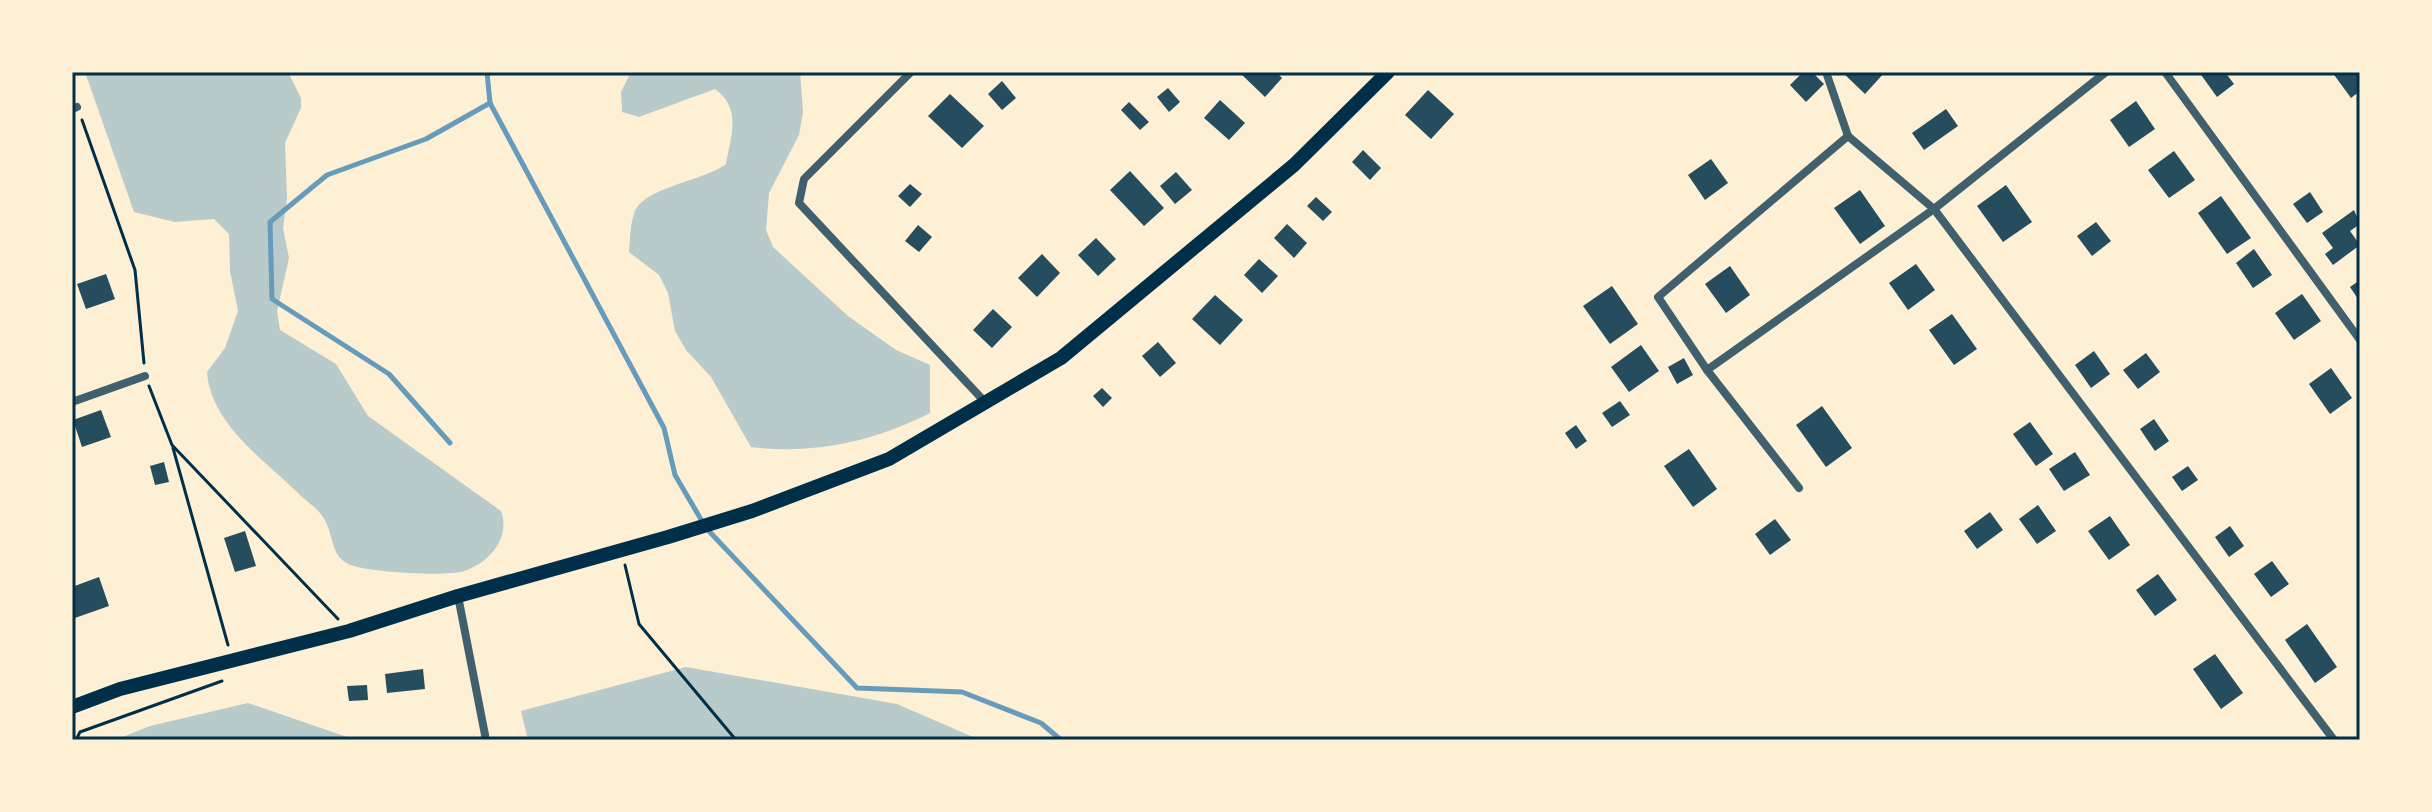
<svg xmlns="http://www.w3.org/2000/svg" width="2432" height="812" viewBox="0 0 2432 812" font-family="Overpass,sans-serif">
<style>
.green{fill:#b9caca}
.lines{fill:none;stroke-linecap:round;stroke-linejoin:round}
.stream{stroke:#669bbc;stroke-width:5}
.building{fill:#264d5e}
.path{stroke:#003049;stroke-width:3}
.minor{stroke:#3f606c;stroke-width:8}
.secondary{stroke:#003049;stroke-width:14}
.neatline{fill:none;stroke:#003049;stroke-width:3}
</style>
<rect width="100%" height="100%" fill="#fdf0d5"/>
<g class="green">
<path d="M 85,72 L 288,72 L 301,98 L 301,108 L 285,143 L 287,198 L 283,228 L 289,258 L 277,311 L 280,330 L 336,364 L 368,416 L 501,511 C 511,538 489,563 464,571 C 445,577 373,572 354,566 C 329,559 335,535 323,517 C 318,509 308,502 301,496 C 266,461 211,425 207,372 L 225,348 L 238,311 L 230,271 L 229,234 L 214,219 L 175,222 L 134,212 Z"/>
<path d="M 631,72 L 800,72 L 803,112 L 799,135 L 769,193 L 766,230 L 773,247 L 848,316 L 896,350 L 930,365 L 930,413 C 875,441 814,455 751,447 L 711,377 L 686,350 L 675,331 L 668,293 L 659,275 L 629,252 C 630,240 630,226 634,214 C 642,187 702,182 726,164 C 731,135 742,109 715,89 L 639,117 L 622,112 L 621,92 Z"/>
<polygon points="686,667 897,704 980,740 528,740 521,711"/>
<polygon points="248,703 356,740 115,740 150,726"/>
</g>
<g class="lines">
<g class="stream">
<polyline points="487,72 490,103 664,428 675,475 706,528 857,688 962,692 1041,723 1061,740"/>
<polyline points="450,443 389,374 272,299 270,222 327,175 426,139 490,103"/>
</g>
</g>
<g class="building">
<polygon points="1239,72 1276,72 1282,78 1265,97"/>
<polygon points="1803,72 1812,72 1824,84 1806,102 1790,85"/>
<polygon points="1842,72 1885,72 1865,94"/>
<polygon points="2199,72 2225,72 2234,84 2217,97"/>
<polygon points="2332,72 2360,72 2360,91 2351,98"/>
<polygon points="1002,81 1016,98 1002,110 988,94"/>
<polygon points="1168,88 1180,102 1169,112 1157,97"/>
<polygon points="1428,90 1454,114 1431,139 1405,115"/>
<polygon points="950,94 984,126 962,148 928,116"/>
<polygon points="1220,100 1245,123 1229,140 1204,118"/>
<polygon points="2136,101 2155,129 2129,147 2110,120"/>
<polygon points="1129,102 1149,122 1140,130 1121,110"/>
<polygon points="1946,109 1958,126 1924,150 1912,133"/>
<polygon points="1363,150 1381,168 1370,180 1352,162"/>
<polygon points="2174,151 2195,180 2169,198 2148,170"/>
<polygon points="1711,159 1728,183 1705,200 1688,175"/>
<polygon points="1130,171 1164,208 1144,226 1110,190"/>
<polygon points="1176,172 1192,190 1175,204 1160,186"/>
<polygon points="910,184 922,194 910,207 898,196"/>
<polygon points="2006,185 2032,222 2003,242 1977,206"/>
<polygon points="1860,190 1885,226 1860,244 1834,208"/>
<polygon points="2310,192 2323,212 2307,223 2293,204"/>
<polygon points="2221,196 2251,238 2227,254 2198,213"/>
<polygon points="1316,197 1332,212 1323,221 1307,206"/>
<polygon points="2354,210 2360,224 2350,231 2360,245 2333,265 2325,254 2333,248 2322,233"/>
<polygon points="2096,222 2111,241 2092,256 2077,236"/>
<polygon points="1287,224 1307,243 1294,258 1274,238"/>
<polygon points="918,225 932,237 919,252 905,241"/>
<polygon points="1096,238 1116,259 1098,276 1078,255"/>
<polygon points="2254,249 2272,275 2253,288 2236,263"/>
<polygon points="1042,254 1060,273 1037,297 1018,278"/>
<polygon points="1259,259 1278,276 1262,293 1244,275"/>
<polygon points="1916,264 1935,290 1908,310 1889,283"/>
<polygon points="1730,266 1750,295 1726,313 1705,284"/>
<polygon points="106,274 115,299 86,309 77,284"/>
<polygon points="2360,280 2360,302 2350,287"/>
<polygon points="1612,286 1638,324 1610,344 1583,306"/>
<polygon points="2302,294 2321,321 2294,340 2275,313"/>
<polygon points="1215,295 1243,320 1220,345 1192,319"/>
<polygon points="993,309 1012,327 992,348 973,330"/>
<polygon points="1952,314 1977,349 1954,365 1929,330"/>
<polygon points="1158,342 1176,363 1160,377 1142,356"/>
<polygon points="1641,345 1659,371 1629,392 1611,367"/>
<polygon points="2094,351 2110,374 2091,388 2075,365"/>
<polygon points="2146,353 2160,372 2138,389 2123,370"/>
<polygon points="1684,358 1693,375 1677,384 1668,367"/>
<polygon points="2331,368 2352,398 2330,414 2309,384"/>
<polygon points="1102,388 1112,398 1103,407 1093,396"/>
<polygon points="1620,401 1630,415 1612,427 1602,413"/>
<polygon points="1822,406 1852,448 1826,467 1796,425"/>
<polygon points="101,410 111,437 82,447 73,420"/>
<polygon points="2154,419 2169,441 2155,451 2140,429"/>
<polygon points="2030,422 2053,454 2036,466 2013,434"/>
<polygon points="1576,425 1587,441 1576,449 1565,433"/>
<polygon points="1689,449 1717,489 1693,507 1664,466"/>
<polygon points="2075,452 2090,475 2064,491 2049,469"/>
<polygon points="164,462 169,482 155,485 150,466"/>
<polygon points="2188,466 2198,480 2182,491 2172,477"/>
<polygon points="2038,505 2056,531 2037,544 2019,519"/>
<polygon points="1990,512 2003,530 1977,549 1964,531"/>
<polygon points="2110,516 2130,545 2109,560 2088,531"/>
<polygon points="1775,519 1791,540 1770,555 1755,534"/>
<polygon points="2230,526 2244,546 2229,557 2215,537"/>
<polygon points="245,531 256,566 235,572 224,538"/>
<polygon points="2272,561 2289,584 2271,597 2254,574"/>
<polygon points="2158,574 2177,600 2155,616 2136,590"/>
<polygon points="99,577 109,606 72,619 72,587"/>
<polygon points="2307,624 2337,667 2315,683 2285,640"/>
<polygon points="2215,654 2243,693 2221,709 2193,669"/>
<polygon points="423,669 425,689 387,693 385,674"/>
<polygon points="367,685 368,700 349,701 347,686"/>
</g>
<g class="lines">
<g class="path">
<polyline points="82,120 135,270 144,363"/>
<polyline points="149,386 172,445 338,619"/>
<polyline points="173,448 228,645"/>
<polyline points="625,565 639,624 736,740"/>
<polyline points="76,740 80,732 222,681"/>
</g>
<g class="minor">
<polyline points="911,72 804,179 799,203 985,402"/>
<polyline points="1826,72 1848,136"/>
<polyline points="2165,72 2360,340"/>
<polyline points="72,109 77,107"/>
<polyline points="1848,136 1934,209 2334,740"/>
<polyline points="1707,370 1658,297 1848,136"/>
<polyline points="72,402 145,376"/>
<polyline points="1799,488 1707,370 1934,209 2106,72"/>
<polyline points="458,596 486,740"/>
</g>
<polyline class="secondary" points="72,707 120,689 349,631 458,596 668,537 752,511 889,459 1061,358 1294,165 1388,72"/>
</g>
<rect width="2432" height="812" fill="none" stroke="#fdf0d5" stroke-width="148"/>
<rect x="74" y="74" width="2284" height="664" class="neatline"/>
</svg>
